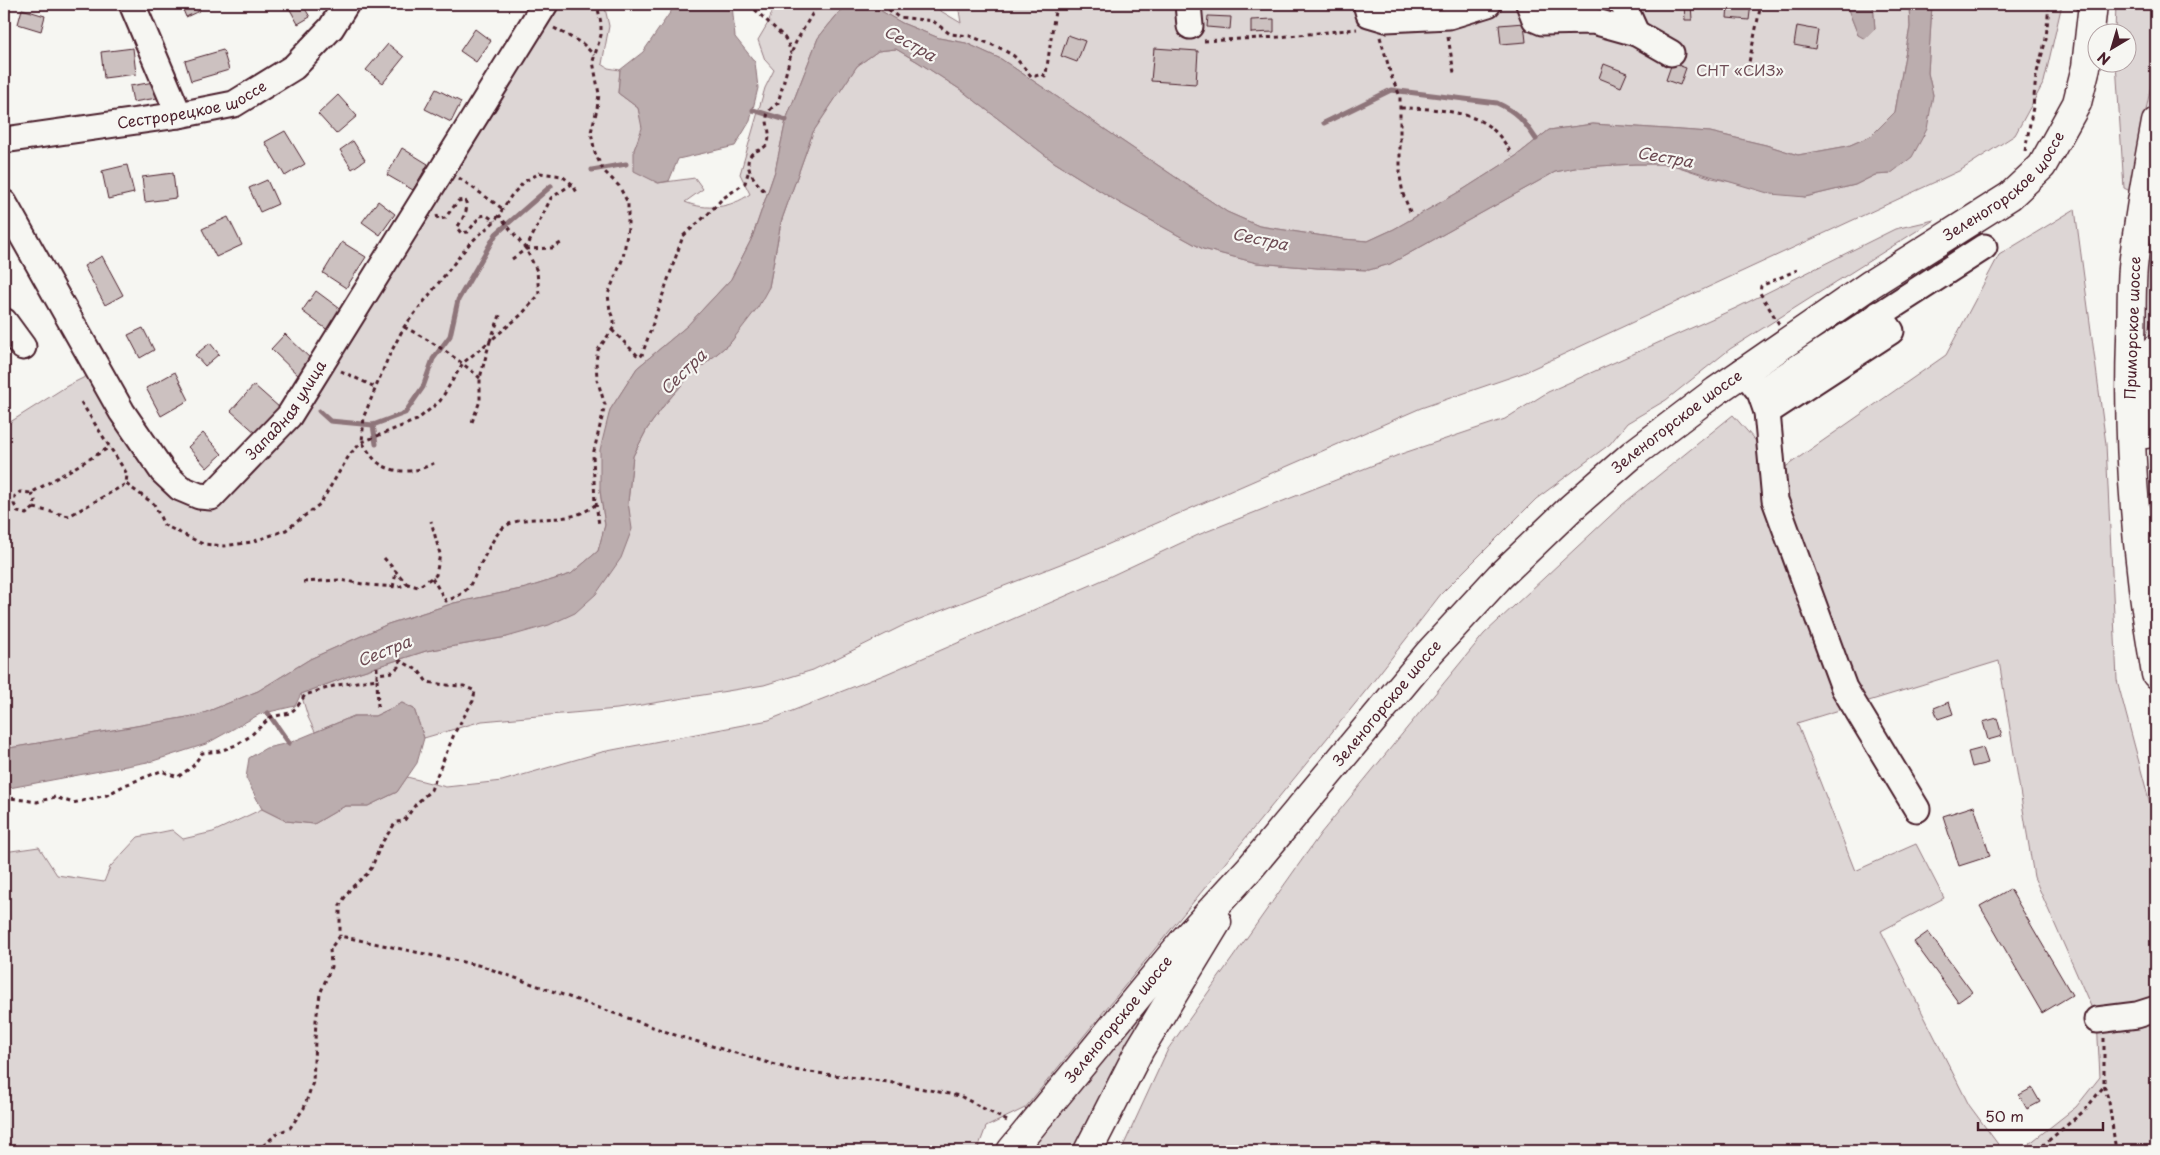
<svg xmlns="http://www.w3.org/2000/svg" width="2160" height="1155" viewBox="0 0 2160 1155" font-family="'Playpen Sans',sans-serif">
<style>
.green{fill:#ddd6d5;stroke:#947a80}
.water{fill:#bbadae;stroke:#8e747a}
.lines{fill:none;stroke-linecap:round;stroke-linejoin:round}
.stream{stroke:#8e747a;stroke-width:5}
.building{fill:#ccc1c0;stroke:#4a1f2b}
.minor-casing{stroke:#4a1f2b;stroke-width:29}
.major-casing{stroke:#4a1f2b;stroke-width:31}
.highway-casing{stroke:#4a1f2b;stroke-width:31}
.path{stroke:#4a1f2b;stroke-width:3;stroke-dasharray:4 4;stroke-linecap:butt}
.minor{stroke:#f6f6f2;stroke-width:25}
.major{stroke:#f6f6f2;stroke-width:28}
.highway{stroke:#f6f6f2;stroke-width:28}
.labels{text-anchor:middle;stroke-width:4.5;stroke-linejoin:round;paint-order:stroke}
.park-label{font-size:15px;fill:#6f4d56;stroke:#f6f6f2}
.street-label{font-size:15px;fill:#4a1f2b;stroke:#f6f6f2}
.water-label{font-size:16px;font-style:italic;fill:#6c4a52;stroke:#f6f6f2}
</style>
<rect width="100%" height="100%" fill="#f6f6f2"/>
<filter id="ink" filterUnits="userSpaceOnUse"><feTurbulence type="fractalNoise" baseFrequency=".02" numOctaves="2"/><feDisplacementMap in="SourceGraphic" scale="10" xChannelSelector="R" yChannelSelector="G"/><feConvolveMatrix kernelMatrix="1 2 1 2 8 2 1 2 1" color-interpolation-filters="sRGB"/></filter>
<g filter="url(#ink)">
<g class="green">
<path d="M 545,4 L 604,4 L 609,26 L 602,64 L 608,68 L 620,70 L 618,93 L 638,108 L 643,128 L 634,150 L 658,183 L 695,178 L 703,189 L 685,202 C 706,211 731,208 750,194 L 740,174 L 765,88 L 774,70 L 765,60 L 758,40 L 768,23 L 775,4 L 865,4 L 841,10 L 818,38 L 786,120 L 775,171 L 752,238 L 731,279 L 687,326 L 637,368 L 610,410 L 600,491 L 605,525 L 598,551 L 571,574 L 526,588 L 454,603 L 388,624 L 310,659 L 258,691 L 199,715 L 4,749 L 4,426 L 67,386 L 99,370 L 122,412 L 199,496 L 289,415 Z"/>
<polygon points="869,4 929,4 961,23 958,4 1846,4 1858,35 1875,29 1873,4 1909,4 1910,27 1895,112 1871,136 1848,146 1798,155 1766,145 1710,132 1593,124 1549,130 1516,156 1464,189 1394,229 1368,241 1343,239 1259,226 1227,212 1001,59 966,43 939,38 902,23"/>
<polygon points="1932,4 2062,4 2044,82 2015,135 1961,170 1523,373 1421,408 1086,554 902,626 813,670 764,685 617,709 482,721 424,738 414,709 402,703 375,716 354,716 315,732 308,717 301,694 357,673 426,651 507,637 631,529 628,502 633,456 647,429 665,404 687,379 731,342 769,287 781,222 813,132 857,66 878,51 896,49 918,62 961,90 1054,162 1118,202 1203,249 1257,263 1317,268 1369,270 1390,264 1555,172 1580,167 1635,164 1670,164 1712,178 1805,197 1855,185 1875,175 1890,174 1933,95 1928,73"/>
<polygon points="2116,4 2156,4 2156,60 2130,191 2124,188 2116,63 2128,62 2128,32 2115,32"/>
<polygon points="2156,183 2156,306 2142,347 2143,286"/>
<polygon points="2075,209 2106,444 2117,680 2156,826 2156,1151 2020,1151 2076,1107 2100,1077 2097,1020 2034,877 1999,661 1797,723 1855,871 1916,844 1944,898 1881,931 1969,1105 2003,1151 1121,1151 1168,1049 1321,833 1484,634 1622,505 1733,415 1781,470 1946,355 1999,255"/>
<polygon points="1934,220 1730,349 1666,400 1627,423 1610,444 1536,499 1441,594 1368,688 1025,1108 986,1127 977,1151 4,1151 4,852 39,847 57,875 104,882 110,867 138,837 172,830 183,839 213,832 262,809 286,821 314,824 345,806 368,806 397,792 407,777 446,787 502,781 602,752 769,720 886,674 1098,582 1198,535 1401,454 1505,419 1548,392 1736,308 1895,229"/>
<polygon points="1216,910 1077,1151 1024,1151"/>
</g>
<g class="water">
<polygon points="676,4 732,4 735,37 755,62 758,88 750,121 735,146 678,159 669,181 658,183 634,171 634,150 642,128 638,108 618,93 620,70 643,52"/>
<polygon points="865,4 869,4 902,23 939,38 966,43 1001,59 1227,212 1259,226 1343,239 1368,241 1394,229 1464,189 1516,156 1549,130 1593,124 1710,132 1766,145 1798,155 1848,146 1871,136 1895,112 1910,27 1909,4 1932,4 1928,73 1933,95 1927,129 1912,157 1890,174 1875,175 1855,185 1805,197 1771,194 1670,164 1635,164 1580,167 1555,172 1390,264 1369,270 1317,268 1257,263 1203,249 1118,202 1054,162 961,90 918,62 896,49 878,51 857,66 813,132 781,222 769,287 758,307 731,342 687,379 665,404 647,429 633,456 628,502 632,529 621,558 596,594 575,613 549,625 507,637 426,651 357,673 301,694 295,706 260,714 206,744 153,761 4,789 4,749 199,715 258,691 310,659 388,624 454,603 526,588 571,574 598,551 605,525 600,491 600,450 610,410 637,368 687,326 731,279 752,238 775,171 786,120 818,38 841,10"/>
<polygon points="1846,4 1873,4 1875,29 1865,39 1858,35"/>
<polygon points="402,703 414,709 424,738 417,763 397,792 368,806 345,806 314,824 286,821 262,809 246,778 249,758 266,748 289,743 354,716 375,716"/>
</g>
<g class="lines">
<g class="stream">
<polyline points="753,110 786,120"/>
<path d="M 1324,123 L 1391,90 L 1497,103 C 1517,112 1524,121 1536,139"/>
<polyline points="592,170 626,164"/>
<polyline points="319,411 330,421 373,425"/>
<polyline points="376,444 373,425 405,413 423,387 433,359 450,336 458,300 496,234 551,186"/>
<polyline points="268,713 289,743"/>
</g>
</g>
<g class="building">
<polygon points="183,4 196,4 199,11 186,17 181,5"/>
<polygon points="287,4 310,4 304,7 310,17 298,24"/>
<polygon points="1684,4 1691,4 1692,20 1685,20"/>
<polygon points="1728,4 1751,4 1749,20 1727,18"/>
<polygon points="22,9 45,16 41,31 18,24"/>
<polygon points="1208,16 1231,17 1230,29 1207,27"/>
<polygon points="1274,19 1274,32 1251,33 1251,20"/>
<polygon points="1524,23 1526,42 1501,44 1499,25"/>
<polygon points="1797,26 1818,30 1815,49 1794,45"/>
<polygon points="475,29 491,41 476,62 460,51"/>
<polygon points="1068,35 1085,41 1077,62 1061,56"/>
<polygon points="388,44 404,57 383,83 366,70"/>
<polygon points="133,48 136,74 104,78 101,52"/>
<polygon points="1154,48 1198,51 1196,84 1151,81"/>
<polygon points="223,50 229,70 191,81 185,61"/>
<polygon points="1672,63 1686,68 1680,85 1666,80"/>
<polygon points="1604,64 1627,73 1621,87 1599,78"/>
<polygon points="154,82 157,98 133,102 130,86"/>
<polygon points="436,89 461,102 451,122 425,109"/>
<polygon points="338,95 357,116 336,134 318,114"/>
<polygon points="285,131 305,164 285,176 265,142"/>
<polygon points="353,141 365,160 352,169 340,150"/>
<polygon points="402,148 428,164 413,190 387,175"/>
<polygon points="127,165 134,193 108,199 102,171"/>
<polygon points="173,173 176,198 145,202 142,177"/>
<polygon points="267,180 278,204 260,212 249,188"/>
<polygon points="378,201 395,214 380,235 362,222"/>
<polygon points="228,217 242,245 216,257 202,229"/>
<polygon points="342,242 366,257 346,288 323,273"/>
<polygon points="102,256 123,295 105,305 84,266"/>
<polygon points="316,291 343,311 329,331 302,311"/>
<polygon points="143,328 154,350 140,358 128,335"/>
<polygon points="285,334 315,363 301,378 271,349"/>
<polygon points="210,343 219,354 205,366 195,355"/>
<polygon points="175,372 189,400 161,416 146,388"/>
<polygon points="254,385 280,408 257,434 231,411"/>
<polygon points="203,433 222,454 207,468 188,447"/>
<polygon points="1949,702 1953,714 1938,719 1934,708"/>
<polygon points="1997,718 2002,736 1988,740 1983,722"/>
<polygon points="1983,748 1988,763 1972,767 1968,752"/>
<polygon points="1974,806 1990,856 1959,866 1943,816"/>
<polygon points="2010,889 2072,995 2042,1013 1980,906"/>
<polygon points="1928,932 1972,992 1958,1002 1914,942"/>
<polygon points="2032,1088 2040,1102 2027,1109 2019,1095"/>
</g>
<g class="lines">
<g class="minor-casing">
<g id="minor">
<polyline points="132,4 179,115"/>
<polyline points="1188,4 1190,26"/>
<polyline points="1366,4 1369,14 1386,19 1449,16 1488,4"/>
<polyline points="1529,4 1535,19 1542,22 1593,21 1636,33 1671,53"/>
<polyline points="1623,4 1636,33"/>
<path id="s1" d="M 4,140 L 179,115 L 234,104 L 294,67 L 331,28 L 346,4"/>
<path id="s2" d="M 4,203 L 122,412 L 163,472 L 180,488 L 199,496 L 211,497 L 289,416 L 545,4"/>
<polyline points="4,321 23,347"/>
<polyline points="1743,371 1760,392 1767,412 1775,500 1844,688 1917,809"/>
<polyline points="1760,392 1984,247"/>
<polyline points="1767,412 1891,331 1879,314"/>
<polyline points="2097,1020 2137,1015 2156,1009"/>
</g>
</g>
<g class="major-casing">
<g id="major">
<path d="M 2156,122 C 2147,170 2138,219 2133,267 C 2131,291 2132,316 2131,339 C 2127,451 2137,564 2156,674"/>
<polyline points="2146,434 2151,373 2156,349"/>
</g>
</g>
<g class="highway-casing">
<g id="highway">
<path id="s3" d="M 1011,1151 L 1185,939 L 1250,868 L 1429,653 L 1500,576 L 1571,508 L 1633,454 L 1716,391 L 1871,284 L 2010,196 L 2042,166 L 2077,103 L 2086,67 L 2093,4"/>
<polyline points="1088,1151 1140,1049 1217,922"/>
</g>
</g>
<g class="path">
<polyline points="749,4 784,37 788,43 791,54"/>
<polyline points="882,4 898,17 933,21 950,34 970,36 1000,48 1014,56 1032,77 1042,74 1045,76 1046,74 1056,4"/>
<polyline points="554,28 583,44 594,55"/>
<polyline points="1380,37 1392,78 1400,96 1400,176 1403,194 1411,214"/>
<polyline points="1448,37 1454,73"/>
<polyline points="1204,41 1279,37 1357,29"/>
<polyline points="1746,77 1761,4"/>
<path d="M 1401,108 C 1427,108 1461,110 1484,123 C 1497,131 1505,142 1512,155"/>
<polyline points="2025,151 2033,107 2036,76 2046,39 2049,4"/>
<polyline points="459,178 503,209"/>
<path d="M 764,191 C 755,181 738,161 756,151 C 760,149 766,148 768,142 C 773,125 757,117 778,103 L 791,54 L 796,42 L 815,9 L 823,4"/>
<path d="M 437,215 L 438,219 L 445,218 L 458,201 L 465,200 C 470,210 462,219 457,228 L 461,233 L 468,232 L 480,216 L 486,215 L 495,221"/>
<polyline points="526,249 552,248 561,243"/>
<polyline points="512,259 526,249 551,198 572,184"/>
<polyline points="1779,324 1760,293 1761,286 1797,270"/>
<path d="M 404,327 C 432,341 457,358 480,378"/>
<polyline points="612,330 639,357 642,355 683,236 709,213 722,199 745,183 749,170"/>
<polyline points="341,371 377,388"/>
<polyline points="81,402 127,474 126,484 154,504 164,525 203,544 224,546 252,542 286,530 320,504 350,454 362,442 417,420 440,401 463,363 490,341 501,313"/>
<polyline points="472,422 480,401 480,378 490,341 521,315 539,295 537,271 526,249 499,215"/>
<path d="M 434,463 C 418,472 397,475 380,464 C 373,460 367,449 362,442 L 364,416 L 388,358 L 404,327 L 470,243 L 495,221 L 511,196 L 525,181 L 540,173 L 562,176 L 572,184 L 578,194"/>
<polyline points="31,493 35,500 34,508 26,514 18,512 14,504 15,496 20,492 31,493 110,447"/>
<polyline points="596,503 599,525"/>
<polyline points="34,508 69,516 126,484"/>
<polyline points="384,558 407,584"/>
<path d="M 432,578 L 446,601 C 456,597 464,594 470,585 C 479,570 491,538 503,528 C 525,510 565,529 595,505 L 593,455 L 605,405 L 597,379 L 596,361 L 598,350 L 614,327 L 614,321 L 610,311 L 608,294 L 623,258 L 628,228 L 628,203 L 619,186 L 603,170 L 595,153 L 591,132 L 597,109 L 599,94 L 593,61 L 601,35 L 601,23 L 597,4"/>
<polyline points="303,582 340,580 369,585 398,587 408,584 418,587 436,575 440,554 431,521"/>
<polyline points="393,587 396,573"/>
<polyline points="377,667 377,674"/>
<polyline points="377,679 378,707"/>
<polyline points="4,797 37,802 55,797 73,803 107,795 125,785 161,771 178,777 193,766 202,753 220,751 236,745 249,737 271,717 290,713 297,707 305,695 337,685 377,679 377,674 392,672 398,667 398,662 401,661 419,671 427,682 445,685 464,686 475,691 473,701 455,732 431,790 416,804 404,821 396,822 381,844 372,867 367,874 350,889 340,905 340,936"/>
<polyline points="2104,1038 2104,1085 2109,1102 2116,1151"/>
<polyline points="257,1151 278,1133 290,1128 304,1108 313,1082 316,1020 320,994 331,967 330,949 340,936 482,966 678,1036 793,1070 888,1082 960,1096 1009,1122"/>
<polyline points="2036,1151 2085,1110 2104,1086"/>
</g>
<use href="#minor" class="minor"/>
<use href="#major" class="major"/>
<use href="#highway" class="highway"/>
</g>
</g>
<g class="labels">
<g class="park-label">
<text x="1740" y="76">СНТ «СИЗ»</text>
</g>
<g class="street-label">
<text dy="5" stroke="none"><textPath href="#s1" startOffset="192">Сестрорецкое шоссе</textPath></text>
<text dy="5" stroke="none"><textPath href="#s3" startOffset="1395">Зеленогорское шоссе</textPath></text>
<text transform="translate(2133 328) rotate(-88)" y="5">Приморское шоссе</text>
<text dy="5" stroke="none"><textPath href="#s2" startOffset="484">Западная улица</textPath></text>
<text dy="5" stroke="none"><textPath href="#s3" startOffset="990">Зеленогорское шоссе</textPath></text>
<text dy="5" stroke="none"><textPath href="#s3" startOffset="585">Зеленогорское шоссе</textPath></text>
<text dy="5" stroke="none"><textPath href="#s3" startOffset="170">Зеленогорское шоссе</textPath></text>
</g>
<g class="water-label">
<text transform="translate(910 43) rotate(29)" y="6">Сестра</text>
<text transform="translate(1665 157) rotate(10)" y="6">Сестра</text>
<text transform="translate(1260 239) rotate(12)" y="6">Сестра</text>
<text transform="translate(683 372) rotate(-44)" y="6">Сестра</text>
<text transform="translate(384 651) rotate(-22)" y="6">Сестра</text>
</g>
</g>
<rect width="2160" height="1155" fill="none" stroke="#f6f6f2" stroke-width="20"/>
<rect x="10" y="10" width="2140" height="1135" fill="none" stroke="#4a1f2b" stroke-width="2" filter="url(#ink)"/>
<g transform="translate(2112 48) rotate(218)"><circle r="24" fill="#f6f6f2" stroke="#b1a0a2"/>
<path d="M0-4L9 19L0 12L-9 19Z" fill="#4a1f2b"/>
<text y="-8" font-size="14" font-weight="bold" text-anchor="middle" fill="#4a1f2b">N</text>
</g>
<path d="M1978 1122v8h125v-8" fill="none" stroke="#4a1f2b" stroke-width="2.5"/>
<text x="1985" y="1122" font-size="15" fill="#4a1f2b" stroke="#f6f6f2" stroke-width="4" paint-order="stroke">50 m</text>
</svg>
